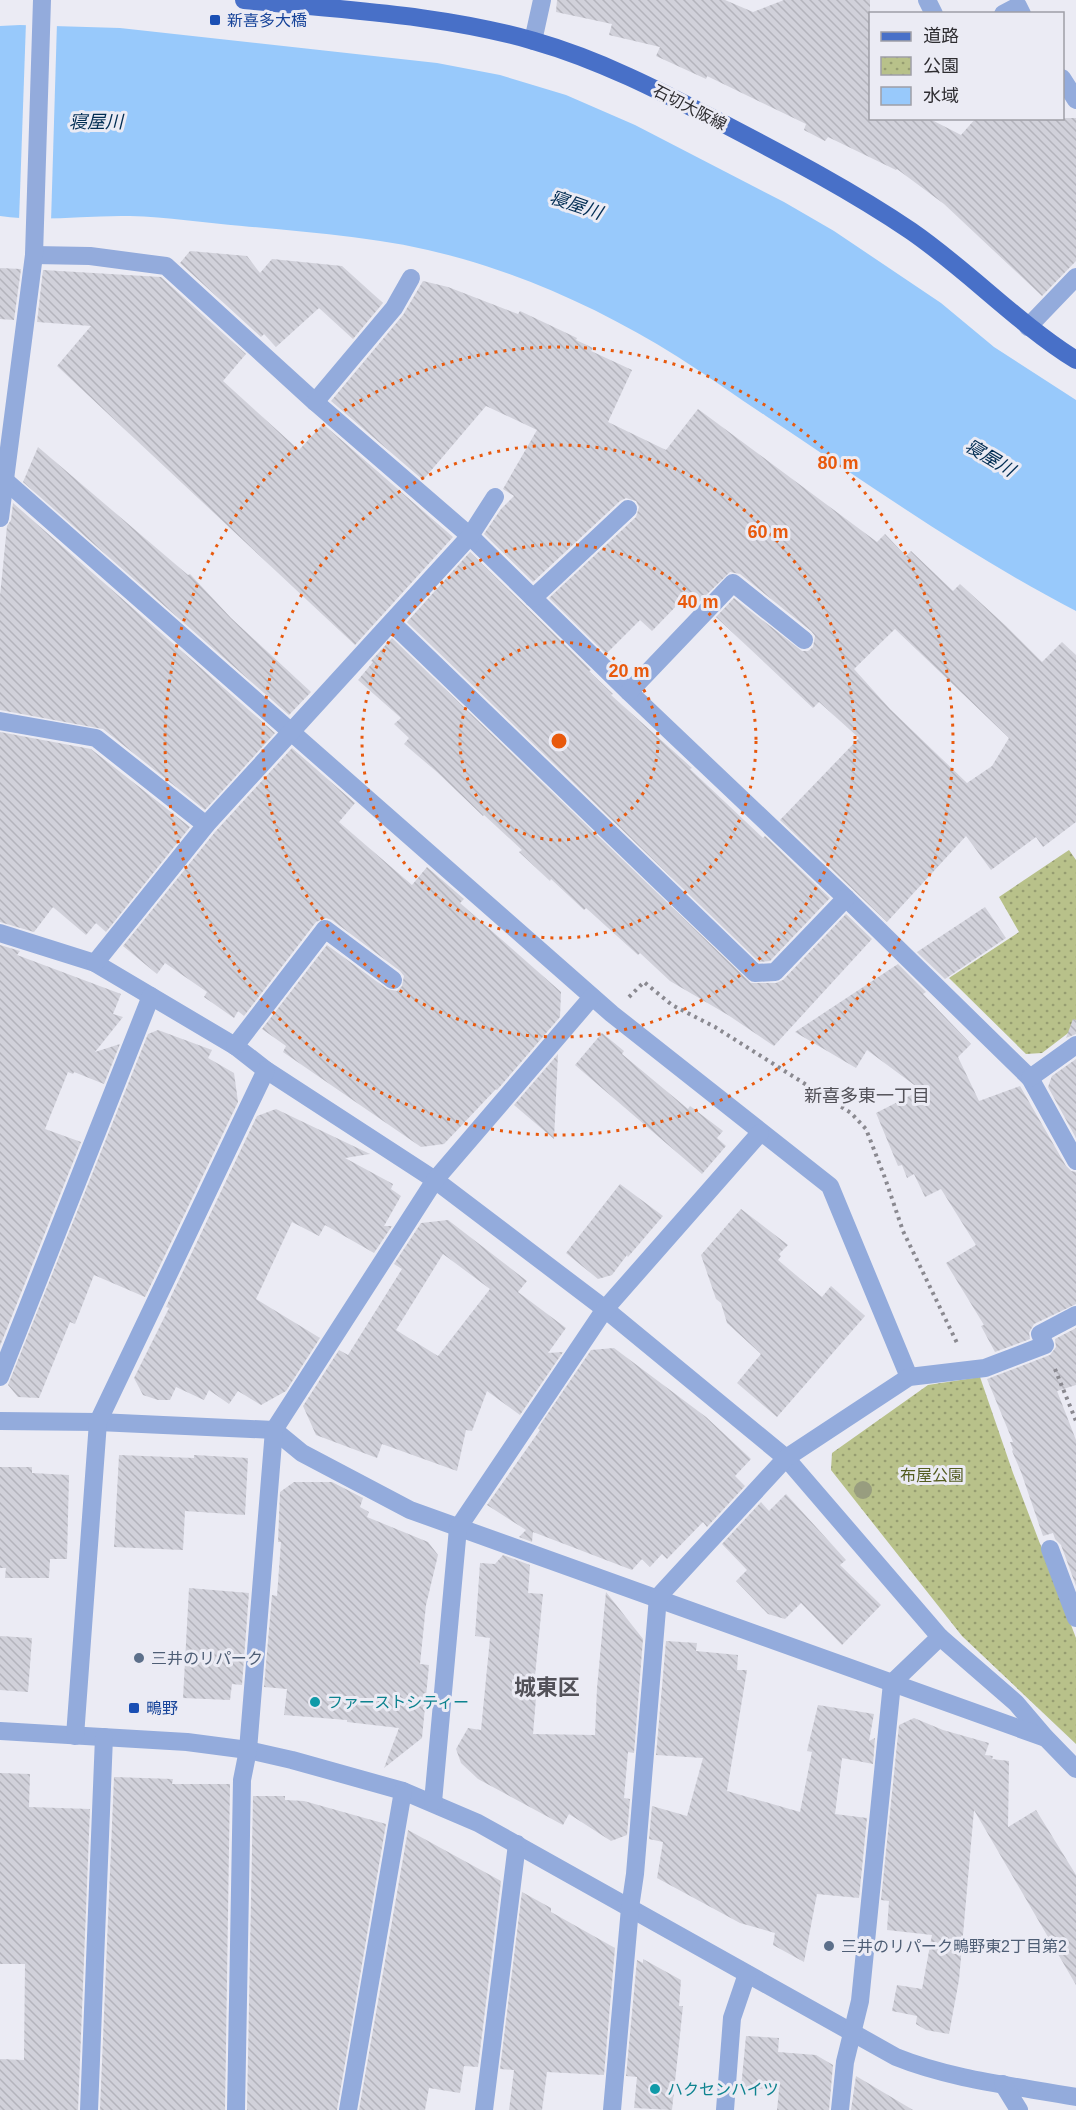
<svg xmlns="http://www.w3.org/2000/svg" width="1076" height="2110" viewBox="0 0 1076 2110" font-family="Arial,'Noto Sans JP',sans-serif">
<style>
.park{fill:url(#park-dots)}
.water{fill:#98c9fb}
.pier{fill:#ebebf4}
.building{fill:url(#building-back-hatch);fill-rule:evenodd}
.lines{fill:none;stroke-linecap:round;stroke-linejoin:round}
.path{stroke:#8a8990;stroke-width:4;stroke-dasharray:3 4.5;stroke-linecap:butt}
.minor{stroke:#93abdc;stroke-width:18}
.major{stroke:#4870c8;stroke-width:18}
.tree{fill:#989d7f}
.ring{fill:none;stroke:#e8590c;stroke-width:3;stroke-dasharray:3 6}
.transit-dot{fill:#1a4fb4;stroke:#ebebf4;stroke-width:2}
.service-dot{fill:#5c6f8a;stroke:#ebebf4;stroke-width:2}
.culture-dot{fill:#0f9aa8;stroke:#ebebf4;stroke-width:2}
.labels{text-anchor:middle;stroke-width:6;stroke-linejoin:round;paint-order:stroke}
.transit-label{font-size:16px;fill:#164399;stroke:#ebebf4;text-anchor:start}
.street-label{font-size:16px;fill:#2e2d31;stroke:#ebebf4}
.park-label{font-size:16px;fill:#545d20;stroke:#ebebf4}
.service-label{font-size:16px;fill:#4e5e75;stroke:#ebebf4;text-anchor:start}
.culture-label{font-size:16px;fill:#0d838f;stroke:#ebebf4;text-anchor:start}
.water-label{font-size:18px;font-style:italic;fill:#002c52;stroke:#ebebf4}
.neighbourhood-label{font-size:18px;fill:#525158;stroke:#ebebf4}
.district-label{font-size:22px;font-weight:bold;fill:#525158;stroke:#ebebf4}
.centre{fill:#e8590c;stroke:#ebebf4;stroke-width:3}
.ring-label{font-size:18px;text-anchor:middle;font-weight:bold;fill:#e8590c;stroke:#ebebf4;stroke-width:6;stroke-linejoin:round;paint-order:stroke}
</style>
<defs>
<pattern id="park-dots" width="8" height="8" patternUnits="userSpaceOnUse" patternTransform="scale(1.5)"><rect width="8" height="8" fill="#b8c18a"/><path d="M2 2h.1M6 6h.1" fill="none" stroke="#969d71" stroke-width="1.8" stroke-linecap="round"/></pattern>
<pattern id="building-back-hatch" width="6" height="6" patternUnits="userSpaceOnUse" patternTransform="scale(1.5)"><rect width="6" height="6" fill="#d1d1da"/><path d="M-1 5l2 2M0 0l6 6M5-1l2 2" fill="none" stroke="#b4b4bc"/></pattern>
</defs>
<rect width="100%" height="100%" fill="#ebebf4"/>
<g class="park">
<polygon points="1069,850 1076,860 1076,1027 1042,1053 1026,1054 949,978 1019,932 999,897"/>
<polygon points="980,1377 1013,1473 1076,1638 1076,1744 962,1636 831,1470 832,1453 928,1385"/>
</g>
<path class="water" d="M 20,25 L 120,28 L 437,63 L 500,75 L 566,95 L 635,125 L 784,202 L 834,231 L 941,303 L 994,347 L 1076,400 L 1076,611 C 968,555 868,484 766,416 C 737,397 708,376 678,357 C 611,315 539,281 463,259 C 391,238 316,233 242,226 C 205,223 167,217 130,216 C 86,215 44,222 0,216 L 0,26 Z"/>
<polygon class="pier" points="26,22 57,22 51,222 19,221"/>
<g class="building">
<polygon points="557,0 725,0 753,12 784,0 870,0 870,118 928,118 961,135 976,118 1076,118 1076,261 1042,296 944,204 897,169 896,170 828,137 825,141 804,130 806,124 707,76 706,79 656,56 660,47 609,35 612,24 556,12"/>
<polygon points="190,251 247,256 260,273 272,259 342,266 383,303 353,339 319,308 276,347 264,334 261,337 180,263"/>
<polygon points="0,268 21,269 14,320 0,319"/>
<polygon points="43,270 161,277 246,354 223,381 299,450 323,424 453,537 355,645 57,366 91,326 37,322"/>
<path d="M 423,281 L 448,287 L 518,314 L 520,311 L 577,338 L 576,340 L 593,348 L 591,351 L 632,370 L 608,422 L 666,450 L 698,409 L 877,542 L 885,534 L 906,556 L 911,551 L 953,591 L 960,584 L 1006,626 L 1042,662 L 1062,642 L 1076,655 L 1076,822 L 1043,847 L 1036,837 L 991,870 L 966,836 L 887,922 L 780,820 L 859,738 L 819,702 L 813,708 L 716,617 L 734,598 L 802,651 L 808,651 L 813,647 L 815,636 L 811,631 L 740,574 L 730,572 L 700,601 L 697,597 L 692,602 L 686,596 L 652,631 L 640,620 L 606,654 L 549,598 L 636,517 L 639,507 L 636,501 L 626,498 L 620,501 L 533,582 L 484,534 L 501,509 L 514,496 L 503,489 L 537,430 L 486,406 L 423,480 L 331,401 L 403,315 ZM 895,629 L 1009,738 L 992,766 L 967,783 L 890,709 L 854,669 Z"/>
<polygon points="38,447 188,575 190,574 231,618 311,692 289,715 23,482"/>
<polygon points="13,503 275,733 205,810 103,729 0,710 0,596 7,526 11,520"/>
<polygon points="470,552 591,670 589,671 613,694 611,695 692,768 690,769 763,838 765,836 830,898 770,961 759,962 407,622"/>
<polygon points="392,638 751,983 776,983 783,980 846,914 872,939 774,1046 728,1015 670,981 640,953 638,955 586,908 584,910 551,879 550,881 519,852 522,850 484,815 483,816 437,772 404,744 409,738 394,724 401,718 358,680 373,662 371,661"/>
<polygon points="0,732 91,749 190,827 106,932 96,923 86,935 53,907 34,932 0,922"/>
<polygon points="292,748 355,803 339,822 412,885 427,867 464,899 460,903 561,992 560,1017 497,1090 496,1089 444,1144 421,1147 283,1052 286,1046 262,1029 327,945 387,989 397,991 402,986 404,976 400,971 332,920 326,918 316,922 244,1016 238,1011 234,1018 204,997 207,992 165,963 157,974 123,946 215,832"/>
<polygon points="985,907 1006,938 945,979 917,952"/>
<polygon points="0,945 20,951 17,955 121,994 113,1014 123,1017 95,1052 120,1044 104,1084 74,1072 73,1074 68,1072 45,1129 81,1142 0,1346"/>
<polygon points="898,964 926,992 923,994 971,1044 958,1057 979,1101 1020,1086 1066,1166 1071,1171 1076,1172 1076,1304 1034,1324 1029,1333 1030,1339 995,1352 981,1326 984,1325 946,1263 976,1245 941,1189 925,1197 914,1174 907,1178 902,1165 898,1166 876,1113 921,1090 867,1050 856,1068 795,1032"/>
<polygon points="1073,1019 1076,1020 1076,1034 1066,1038"/>
<polygon points="158,1030 212,1050 208,1058 234,1073 238,1102 145,1297 94,1275 75,1324 70,1322 39,1398 18,1397 8,1385 148,1034"/>
<polygon points="602,1033 624,1051 622,1054 688,1109 690,1106 723,1131 717,1138 726,1146 702,1174 575,1065"/>
<polygon points="558,1054 554,1139 514,1105"/>
<polygon points="1076,1059 1076,1138 1048,1087 1052,1076"/>
<polygon points="276,1109 370,1154 345,1158 393,1184 391,1189 401,1196 384,1226 392,1226 374,1253 325,1225 319,1236 292,1222 256,1299 320,1338 286,1391 261,1405 238,1391 229,1404 209,1390 204,1400 176,1387 170,1400 158,1400 143,1395 134,1378 169,1308 166,1307 257,1116"/>
<polygon points="620,1184 663,1216 628,1257 627,1255 612,1275 598,1279 566,1253"/>
<polygon points="741,1209 788,1245 779,1254 781,1256 778,1260 822,1297 831,1286 865,1316 777,1417 737,1383 761,1354 727,1323 721,1303 716,1299 701,1255"/>
<path d="M 448,1220 L 527,1281 L 518,1292 L 566,1328 L 548,1353 L 563,1352 L 520,1415 L 487,1391 L 472,1431 L 466,1430 L 457,1471 L 382,1444 L 377,1458 L 316,1435 L 303,1406 L 339,1350 L 348,1355 L 402,1269 L 394,1264 L 421,1223 ZM 443,1254 L 490,1289 L 438,1356 L 396,1330 Z"/>
<polygon points="1076,1328 1076,1385 1057,1391 1076,1440 1076,1586 1061,1545 1055,1539 1053,1533 1043,1536 1021,1472 1012,1451 1013,1450 1010,1442 1013,1442 987,1379 1050,1355 1056,1347 1055,1339"/>
<polygon points="614,1348 706,1417 751,1459 735,1476 745,1486 707,1527 703,1522 667,1559 662,1554 650,1567 642,1559 632,1570 533,1532 532,1542 519,1537 526,1530 487,1505 540,1430 538,1428 591,1350"/>
<polygon points="119,1455 194,1458 194,1455 248,1458 245,1515 185,1511 183,1550 114,1547"/>
<polygon points="0,1467 32,1467 32,1473 69,1475 67,1559 50,1559 49,1578 5,1578 6,1568 0,1568"/>
<polygon points="294,1482 332,1482 363,1498 360,1507 369,1512 367,1517 428,1542 438,1555 426,1605 420,1664 429,1665 422,1738 384,1768 399,1728 347,1722 347,1720 284,1715 287,1689 264,1687 272,1595 277,1596 281,1542 278,1542 280,1492"/>
<polygon points="786,1494 846,1560 840,1565 881,1605 842,1645 801,1603 785,1619 768,1614 736,1581 747,1570 722,1544 761,1502 769,1511"/>
<polygon points="503,1555 530,1565 528,1593 543,1594 534,1686 537,1686 533,1734 595,1735 597,1688 606,1592 643,1639 634,1753 628,1752 624,1798 630,1799 627,1835 611,1841 569,1814 563,1825 478,1779 461,1763 456,1749 468,1728 481,1730 490,1638 475,1636 480,1563 495,1564"/>
<polygon points="189,1588 249,1593 242,1685 232,1684 230,1700 183,1698"/>
<polygon points="0,1636 32,1638 28,1692 0,1690"/>
<polygon points="666,1641 697,1643 696,1651 738,1655 737,1670 747,1670 727,1791 800,1812 812,1752 807,1751 818,1705 874,1714 869,1741 875,1738 873,1764 842,1758 835,1814 867,1818 859,1898 817,1894 804,1962 773,1945 775,1933 740,1923 657,1878 663,1842 649,1839 652,1806 687,1816 703,1758 656,1755"/>
<polygon points="914,1718 943,1730 989,1743 985,1755 993,1756 992,1759 1009,1761 1008,1827 1036,1810 1076,1875 1076,1985 974,1810 959,1980 949,2034 926,2030 916,2024 917,2016 892,2011 897,1985 922,1989 932,1935 887,1930 889,1901 881,1900 899,1725"/>
<polygon points="0,1773 30,1774 29,1807 90,1809 78,2110 0,2110 0,2059 24,2060 25,1964 0,1964"/>
<polygon points="114,1777 173,1779 172,1784 230,1784 225,2110 100,2110"/>
<polygon points="253,1796 285,1796 285,1800 304,1801 386,1824 337,2110 247,2110"/>
<polygon points="408,1830 501,1881 478,2067 464,2066 460,2093 429,2088 425,2110 359,2110"/>
<polygon points="522,1892 551,1908 551,1912 615,1948 604,2075 547,2072 542,2110 509,2110 514,2070 500,2069"/>
<polygon points="643,1959 681,1980 679,2006 683,2006 672,2110 634,2108 637,2077 626,2076 637,1960 643,1963"/>
<polygon points="746,2036 779,2038 778,2052 816,2055 833,2065 829,2110 777,2110 779,2090 741,2088"/>
<polygon points="856,2076 913,2110 851,2110"/>
</g>
<g class="lines">
<g class="path">
<polyline points="629,997 644,982 672,1005 715,1027 851,1113 866,1129 885,1178 903,1231 958,1345"/>
<polyline points="1055,1369 1076,1421"/>
</g>
<g class="minor">
<polyline points="927,0 934,14"/>
<polyline points="1003,14 1018,6 1022,14"/>
<polyline points="533,41 542,0"/>
<polyline points="1062,78 1076,100"/>
<polyline points="34,255 90,256 166,266 315,402 470,536 629,692 846,898 1030,1078 1076,1161"/>
<polyline points="1028,327 1076,277"/>
<polyline points="315,402 394,308 411,278"/>
<polyline points="0,476 612,1014 830,1186 909,1377"/>
<polyline points="0,518 34,255 42,0"/>
<polyline points="533,598 628,509"/>
<polyline points="392,623 755,973 775,972 846,898"/>
<polyline points="629,692 733,583 804,640"/>
<polyline points="0,721 96,738 206,825"/>
<polyline points="0,933 95,963 235,1046 266,1070 435,1180 605,1309 786,1458 940,1637 1016,1703 1045,1737 1076,1769"/>
<polyline points="95,963 206,825 470,536 495,497"/>
<polyline points="235,1046 325,929 393,980"/>
<polyline points="1030,1078 1076,1045"/>
<polyline points="0,1377 151,996"/>
<polyline points="0,1421 98,1422 274,1430 302,1453 410,1510 1043,1737"/>
<polyline points="1050,1549 1076,1618"/>
<path d="M 0,1731 L 187,1742 L 248,1750 L 292,1760 L 403,1791 L 478,1823 L 896,2057 C 953,2080 1016,2086 1076,2097"/>
<polyline points="75,1736 98,1422 266,1070"/>
<polyline points="433,1802 458,1528 605,1309 760,1133"/>
<polyline points="1003,2084 1019,2110"/>
<polyline points="89,2110 104,1737"/>
<polyline points="236,2110 242,1780 248,1750 274,1430 435,1180 592,997"/>
<polyline points="348,2110 403,1791"/>
<polyline points="484,2110 517,1844"/>
<polyline points="612,2110 630,1908 635,1874 658,1597 786,1458 909,1377 985,1368 1045,1345 1040,1334 1076,1315"/>
<polyline points="725,2110 732,2018 747,1974"/>
<polyline points="840,2110 845,2062 860,2001 892,1683 940,1637"/>
</g>
<path class="major" d="M 244,0 C 340,10 441,14 534,41 C 601,60 664,93 726,125 C 789,158 852,191 911,231 C 969,271 1017,323 1076,360"/>
</g>
<circle class="tree" cx="863" cy="1490" r="9"/>
<g class="ring">
<circle cx="559" cy="741" r="99"/>
<circle cx="559" cy="741" r="197"/>
<circle cx="559" cy="741" r="296"/>
<circle cx="559" cy="741" r="394"/>
</g>
<g class="transit-dot">
<rect x="209" y="14" width="12" height="12" rx="3"/>
<rect x="128" y="1702" width="12" height="12" rx="3"/>
</g>
<g class="service-dot">
<circle cx="139" cy="1658" r="6"/>
<circle cx="829" cy="1946" r="6"/>
</g>
<g class="culture-dot">
<circle cx="315" cy="1702" r="6"/>
<circle cx="655" cy="2089" r="6"/>
</g>
<g class="labels">
<g class="transit-label">
<text x="227" y="26">新喜多大橋</text>
<text x="146" y="1714">鴫野</text>
</g>
<g class="street-label">
<text transform="translate(690 107) rotate(27)" y="6">石切大阪線</text>
</g>
<g class="park-label">
<text x="932" y="1481">布屋公園</text>
</g>
<g class="service-label">
<text x="151" y="1664">三井のリパーク</text>
<text x="841" y="1952">三井のリパーク鴫野東2丁目第2</text>
</g>
<g class="culture-label">
<text x="327" y="1708">ファーストシティー</text>
<text x="667" y="2095">ハクセンハイツ</text>
</g>
<g class="water-label">
<text x="96" y="128">寝屋川</text>
<text transform="translate(576 205) rotate(19)" y="6">寝屋川</text>
<text transform="translate(990 458) rotate(31)" y="6">寝屋川</text>
</g>
<g class="neighbourhood-label">
<text x="867" y="1102">新喜多東一丁目</text>
</g>
<g class="district-label">
<text x="547" y="1695">城東区</text>
</g>
</g>
<circle cx="559" cy="741" r="9" class="centre"/>
<g class="ring-label">
<text x="838" y="469">80 m</text>
<text x="768" y="538">60 m</text>
<text x="698" y="608">40 m</text>
<text x="629" y="677">20 m</text>
</g>
<rect x="869" y="12" width="195" height="108" fill="#ebebf4" stroke="#9f9fa6" stroke-width="1.5"/>
<rect x="881" y="32" width="30" height="9" fill="#4870c8" stroke="#9f9fa6" stroke-width="1.5"/>
<text x="923" y="42" font-size="18" fill="#2e2d31">道路</text>
<rect x="881" y="57" width="30" height="18" fill="url(#park-dots)" stroke="#9f9fa6" stroke-width="1.5"/>
<text x="923" y="72" font-size="18" fill="#2e2d31">公園</text>
<rect x="881" y="87" width="30" height="18" fill="#98c9fb" stroke="#9f9fa6" stroke-width="1.5"/>
<text x="923" y="102" font-size="18" fill="#2e2d31">水域</text>
</svg>
